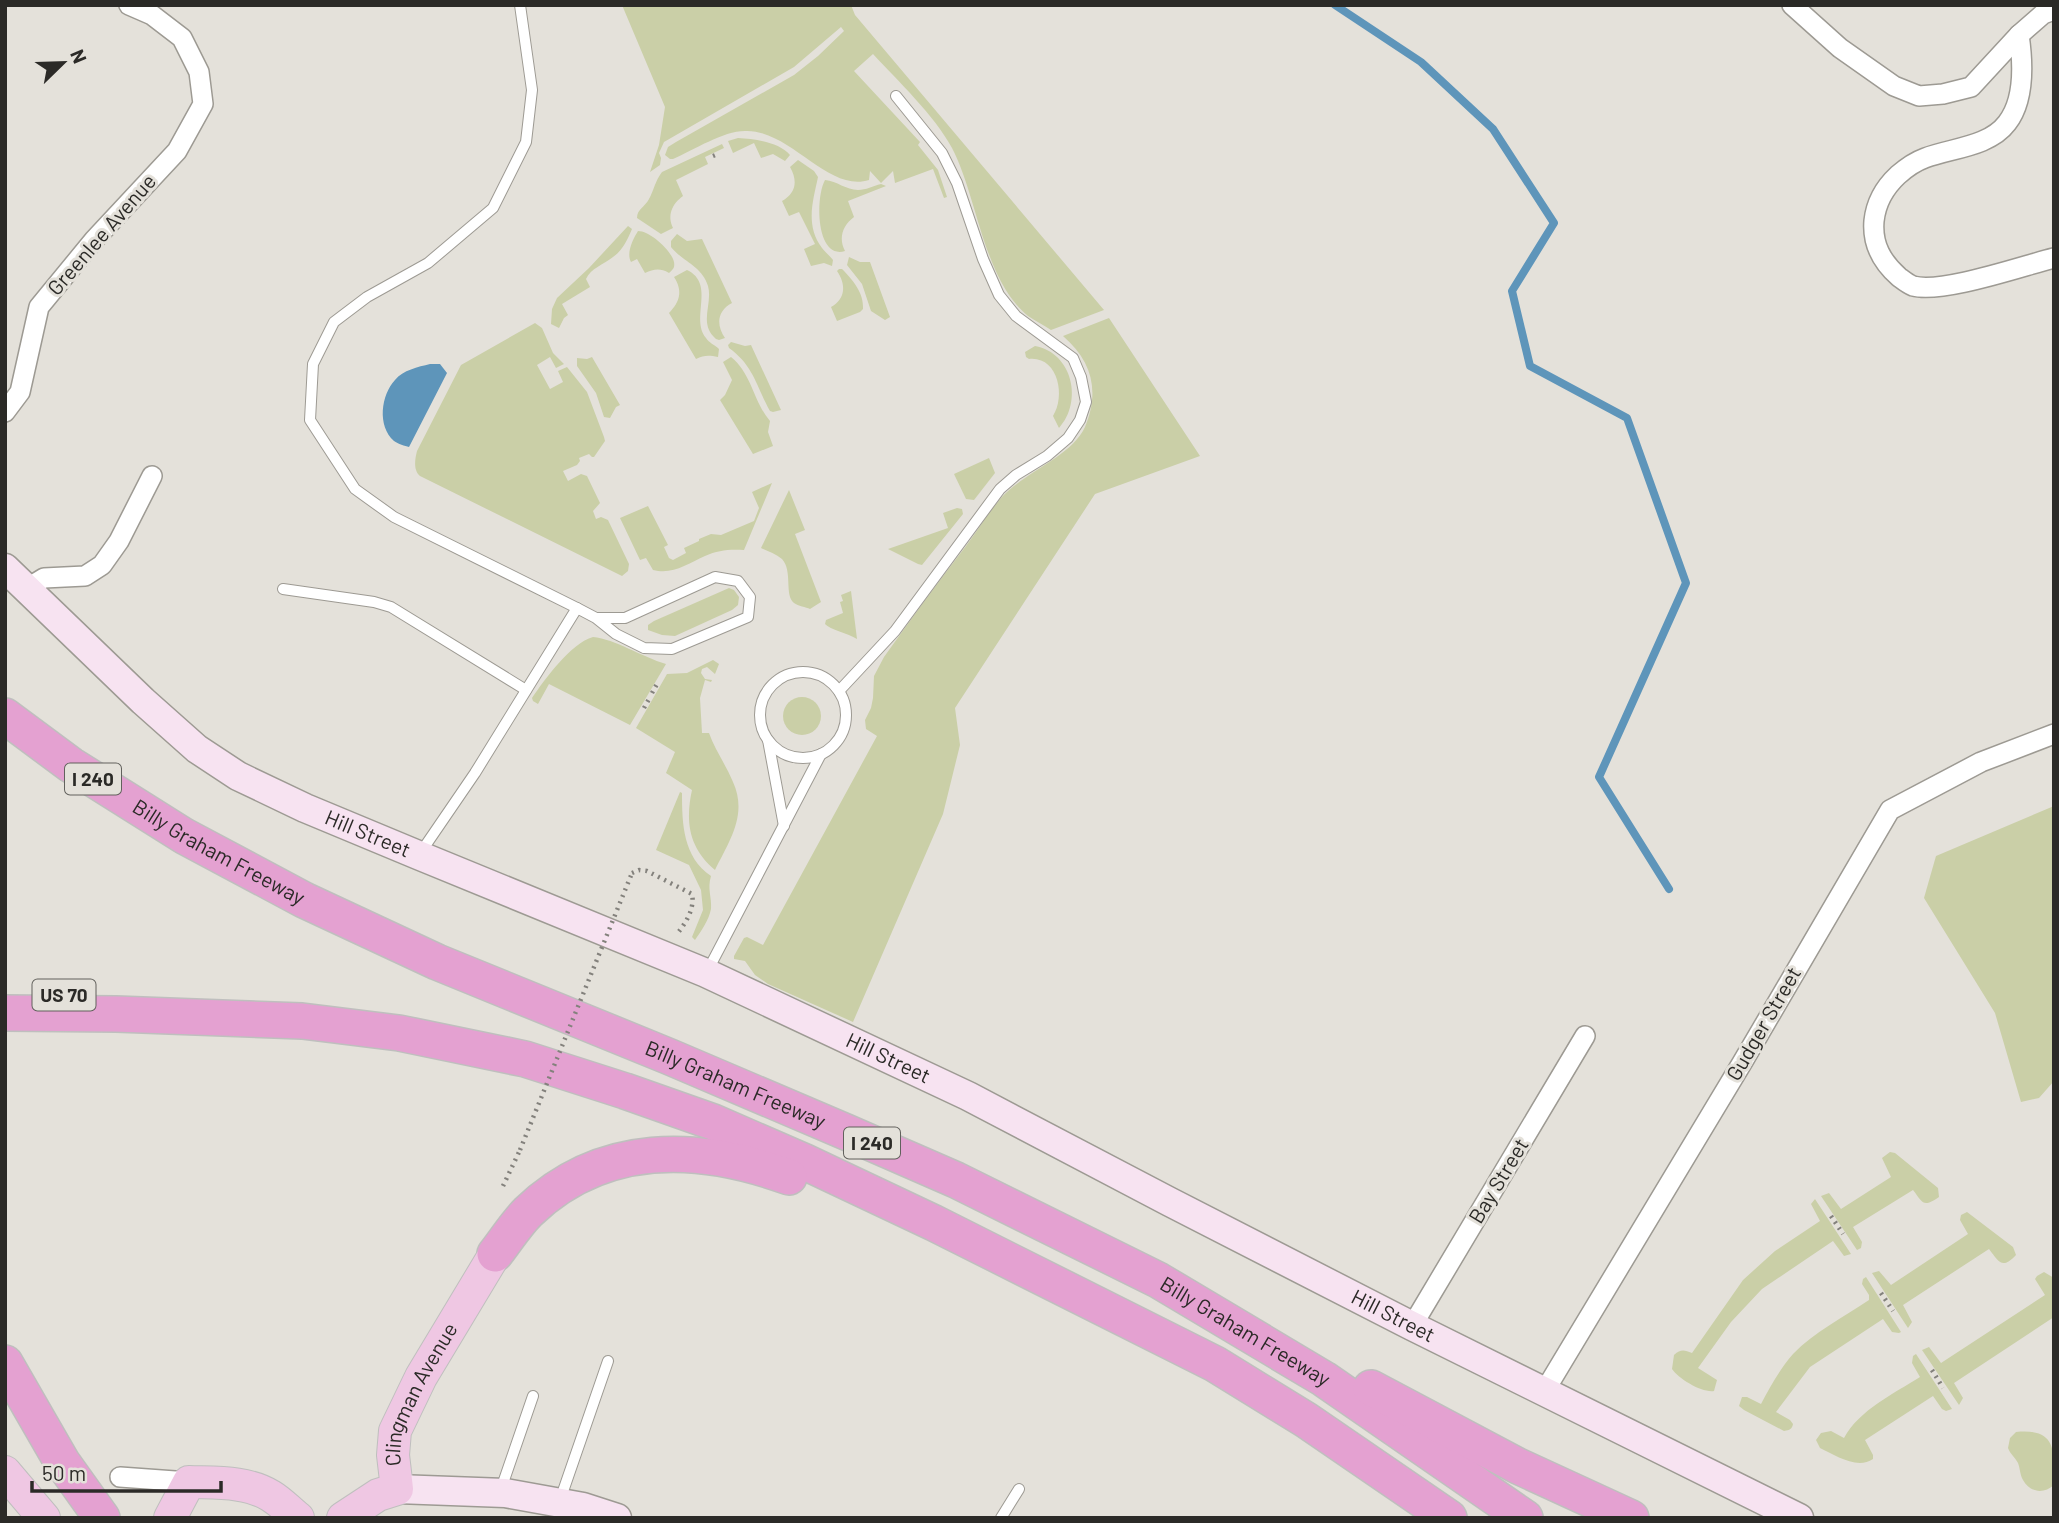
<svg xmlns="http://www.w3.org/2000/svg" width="2059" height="1523" viewBox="0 0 2059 1523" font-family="Barlow,sans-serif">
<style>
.green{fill:#cacfa7}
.water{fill:#5e95ba}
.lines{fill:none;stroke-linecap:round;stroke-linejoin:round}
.stream{stroke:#5e95ba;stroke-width:8}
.lane-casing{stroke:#9d9a93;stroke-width:12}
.street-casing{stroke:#9d9a93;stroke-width:22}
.secondary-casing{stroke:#9d9a93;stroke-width:31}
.primary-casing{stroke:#bfbfbe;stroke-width:34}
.highway-casing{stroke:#bfbfbe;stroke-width:38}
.path{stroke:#83817c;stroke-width:4.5;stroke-dasharray:2 5;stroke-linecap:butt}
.lane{stroke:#fff;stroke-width:10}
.street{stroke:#fff;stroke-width:19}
.secondary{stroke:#f7e3f1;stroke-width:28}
.primary{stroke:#efc7e3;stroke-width:32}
.highway{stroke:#e4a1d1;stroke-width:35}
.path-bridge{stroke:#83817c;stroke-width:4.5;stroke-dasharray:2 5;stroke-linecap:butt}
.labels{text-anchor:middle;stroke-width:6;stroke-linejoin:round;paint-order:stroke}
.shield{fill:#e4e1da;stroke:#62615d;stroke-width:2}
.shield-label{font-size:19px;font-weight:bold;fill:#2b2a27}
.street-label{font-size:21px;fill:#2b2a27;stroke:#e4e1da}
</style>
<rect width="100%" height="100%" fill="#e4e1da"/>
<g class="green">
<path d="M 622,5 L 851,5 L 855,15 L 1104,310 L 1051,330 C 1044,325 1035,321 1028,316 C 983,279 978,198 952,148 C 935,116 898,81 873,54 L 854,71 L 920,142 L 918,145 L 938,170 L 947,197 L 944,198 L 933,169 L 895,183 L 893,171 L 881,183 L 870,171 L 869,180 C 828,193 790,129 745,131 C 723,131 694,150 673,159 L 670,159 L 665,155 L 668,147 L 676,142 L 794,75 L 818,56 L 844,31 L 841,27 L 794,67 L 664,142 L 659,153 L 661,158 L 660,165 L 650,172 L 659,145 L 665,107 Z"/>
<path d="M 738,138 C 755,139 779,142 790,155 L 785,161 L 773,154 L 761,158 L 754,143 L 733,153 L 728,141 Z"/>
<path d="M 722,144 L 724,148 L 705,157 L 708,164 L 676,180 L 683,196 C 672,204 667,215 673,228 L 661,234 L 637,218 C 637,209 645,207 649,199 C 654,190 655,181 662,172 Z"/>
<path d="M 798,160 L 814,171 L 818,177 C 813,201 805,225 822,248 C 825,252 830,256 833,260 L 832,266 L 824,263 L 811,266 L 804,249 L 815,244 L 799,212 L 789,216 L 782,201 C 796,193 798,181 790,167 Z"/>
<path d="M 825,180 C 837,181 846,190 858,190 C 866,190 873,186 881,184 L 886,186 L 848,201 L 854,217 C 843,225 838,238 845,251 C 816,260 815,198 825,180 Z"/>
<path d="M 628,226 L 632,229 C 628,239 622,251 613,257 C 603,265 591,268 586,279 L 590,287 L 562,304 L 568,315 L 564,318 L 559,328 L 551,324 L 552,309 L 557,298 L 589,268 Z"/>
<path d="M 638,231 C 650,231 672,251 674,262 C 675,268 673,269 669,273 C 660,268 654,269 645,273 L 637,259 L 631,262 C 626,253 633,239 638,231 Z"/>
<path d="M 677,234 L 687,241 L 702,239 L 732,303 C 717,311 716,325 725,338 L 719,340 L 716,339 C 698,324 713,304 708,286 C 702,266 683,262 671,247 L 671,241 Z"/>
<polygon points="849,257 860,262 870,262 890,317 885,320 871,311 862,284 847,265"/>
<path d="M 839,269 L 842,269 C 853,280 864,293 863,309 L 860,312 L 837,321 L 831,307 C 846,299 846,284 837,271 Z"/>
<path d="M 687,270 C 716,284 690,318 706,338 C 709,343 715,345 719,349 L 718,357 C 709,355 704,355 696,359 L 669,313 C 680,302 683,291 674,277 Z"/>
<path d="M 1109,318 L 1200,456 L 1095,494 L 955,708 L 960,745 L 943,814 L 853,1022 L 768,984 L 755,975 L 745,961 L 734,959 L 734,956 L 744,938 L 747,937 L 763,945 L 877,736 L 866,729 L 865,720 L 871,708 L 873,698 L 874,676 L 884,657 C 911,619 938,582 966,546 C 978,530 988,513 1001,498 C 1024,472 1071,457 1085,427 C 1100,391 1092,361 1063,336 Z"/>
<path d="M 535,323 L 542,328 L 553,353 L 564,364 L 556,368 L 550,357 L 537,365 L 550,389 L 563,382 L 558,371 L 567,367 L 587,392 L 604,437 L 605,441 L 594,457 L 592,457 L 589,454 L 579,458 L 580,461 L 577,465 L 563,471 L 568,481 L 581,474 L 587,476 L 600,503 L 593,511 L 596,519 L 601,517 L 608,520 L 629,564 L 628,571 L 622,576 L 420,476 C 413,470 415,459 417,451 L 461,365 Z"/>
<path d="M 731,342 L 745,346 L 751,345 L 781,410 L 773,412 L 770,411 C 756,386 754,366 729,348 L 728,345 Z"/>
<path d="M 1035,346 C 1073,353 1083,402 1059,428 L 1053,416 C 1066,396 1058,356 1029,359 L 1026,357 L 1025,352 Z"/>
<polygon points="592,357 620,405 616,407 610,418 604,417 596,393 577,366 577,358 587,359"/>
<path d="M 731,357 C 752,374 753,401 770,421 L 768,432 L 773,446 L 753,454 L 720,400 L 725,395 L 732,380 L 723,362 Z"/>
<polygon points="989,458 995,473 974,500 966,499 954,474"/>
<path d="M 772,483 L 744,550 C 730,549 718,550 705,556 C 687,564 673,575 653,570 L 646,558 L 640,560 L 620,518 L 648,506 L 668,545 L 664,547 L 669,558 L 673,560 L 686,553 L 684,548 L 699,541 L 699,539 L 711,534 L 721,535 L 754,521 L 759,508 L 752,492 Z"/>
<path d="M 789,490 L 805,530 L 795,534 L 821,602 L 810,609 C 806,607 798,606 794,603 C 784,595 793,571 782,559 C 776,554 768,551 761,548 Z"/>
<polygon points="957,508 962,509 963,514 922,565 918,564 888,549 948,528 943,513"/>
<polygon points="729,588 734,590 739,597 738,605 732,610 675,636 662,635 648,630 648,625 654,621"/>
<path d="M 851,591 L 857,639 C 848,633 830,630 825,624 L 826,620 L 843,613 L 840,602 L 843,601 L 841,595 Z"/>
<path d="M 593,637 C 615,639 642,657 666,664 L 630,725 L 549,684 L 538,704 L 533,701 L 532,698 C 545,679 571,643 593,637 Z"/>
<path d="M 713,660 L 719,664 L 715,674 L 707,667 L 702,669 L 701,673 L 705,679 L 712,680 L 711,682 L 705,680 L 700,698 L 702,733 L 709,733 C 715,750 726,765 733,782 C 748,815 729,841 715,870 C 689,848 685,822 692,790 L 666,773 L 675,752 L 636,728 L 667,674 L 687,673 Z"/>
<circle cx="802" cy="716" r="19"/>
<path d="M 680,792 L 682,793 C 682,824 683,857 711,876 C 707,889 712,897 711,909 C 709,920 701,931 695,940 L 692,937 L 703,910 L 701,890 L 689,865 L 656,850 Z"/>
<polygon points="2054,806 2054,1081 2039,1098 2021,1102 1995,1013 1924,898 1936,856"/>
<path d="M 1890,1152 L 1895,1153 L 1938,1188 L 1939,1197 C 1923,1208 1923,1203 1913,1190 L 1853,1227 L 1862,1242 L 1861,1248 L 1857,1250 L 1821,1196 L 1829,1193 L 1841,1209 L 1891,1177 L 1882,1158 Z"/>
<path d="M 1815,1199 L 1851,1254 L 1844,1256 L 1833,1241 L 1762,1289 L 1731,1322 L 1698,1368 L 1717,1380 L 1714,1391 C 1702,1393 1679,1379 1672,1369 L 1674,1355 C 1681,1349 1684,1350 1692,1353 L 1743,1280 L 1775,1251 L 1820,1221 L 1811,1204 Z"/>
<path d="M 1967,1212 L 2013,1247 L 2016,1255 C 2002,1270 1999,1262 1989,1249 L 1903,1305 L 1912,1322 L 1908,1328 L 1872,1273 L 1879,1271 L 1891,1285 L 1968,1234 L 1960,1220 L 1961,1215 Z"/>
<polygon points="2044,1272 2054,1278 2054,1317 1954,1383 1963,1398 1959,1405 1922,1350 1929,1347 1941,1363 2045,1295 2035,1279 2037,1276"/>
<path d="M 1866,1277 L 1901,1332 L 1899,1333 L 1892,1332 L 1883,1319 L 1810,1367 L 1776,1412 L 1790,1420 L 1793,1424 C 1792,1429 1790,1430 1784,1431 L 1744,1410 L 1739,1406 L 1742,1397 L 1747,1397 L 1761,1404 C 1770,1387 1780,1369 1793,1354 C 1814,1332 1844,1317 1869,1300 L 1869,1295 L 1862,1284 L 1863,1279 Z"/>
<path d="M 1916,1354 L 1952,1409 L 1946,1411 L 1942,1409 L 1933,1396 L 1865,1440 L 1873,1455 L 1873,1459 C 1857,1470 1835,1455 1820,1448 L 1816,1440 L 1821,1433 L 1831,1431 L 1844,1438 C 1859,1410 1895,1393 1920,1377 L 1912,1363 L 1913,1356 Z"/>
<path d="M 2016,1432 C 2058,1428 2054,1452 2054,1485 C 2044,1494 2030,1493 2023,1480 C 2020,1475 2020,1468 2018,1463 C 2015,1457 2010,1454 2008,1448 L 2010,1438 Z"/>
</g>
<path class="water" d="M 430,364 L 440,364 L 447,373 L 409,447 C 405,446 398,444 394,441 C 377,426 381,395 395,380 C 403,370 418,367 430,364 Z"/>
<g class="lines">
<polyline class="stream" points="1335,5 1421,62 1493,129 1554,223 1512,291 1530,366 1627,418 1686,583 1599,777 1669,889"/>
<g class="lane-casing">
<g id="lane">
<polyline points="520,5 532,90 526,142 493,208 428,263 367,297 334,322 313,364 310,420 355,489 394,517 577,608 596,618 616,634 644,648 672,649 748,617 750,597 738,581 715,577 625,618 596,618"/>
<polyline points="283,589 374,602 391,607 526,690"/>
<circle cx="803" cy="715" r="43"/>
<polyline points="839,691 895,631 1000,489 1016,475 1047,456 1068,438 1080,420 1086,402 1081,377 1073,358 1016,316 999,295 983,259 957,183 942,153 896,96"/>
<polyline points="768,740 784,826"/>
<polyline points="421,852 475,773 577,608"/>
<polyline points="708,970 821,754"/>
<polyline points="501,1489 533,1396"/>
<polyline points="560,1500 608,1361"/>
<polyline points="1001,1518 1019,1489"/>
</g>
</g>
<g class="street-casing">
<g id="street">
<polyline points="1792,5 1840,48 1894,86 1919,96 1943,94 1971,87 2019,35 2043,14 2054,10"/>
<path d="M 2019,35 C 2023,62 2025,100 2007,123 C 1989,147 1951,148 1925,158 C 1914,162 1906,168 1898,175 C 1884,188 1876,202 1874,221 C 1872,245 1882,262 1899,277 C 1903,280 1908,284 1913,286 C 1942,294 2022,266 2054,258"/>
<polyline points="5,412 20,392 39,307 94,240 177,151 203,104 199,72 182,38 152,15 129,5"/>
<polyline points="26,589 44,578 85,576 102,565 119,541 152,476"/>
<polyline points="1412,1326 1585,1036"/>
<polyline points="1544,1392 1742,1063 1890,810 1981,762 2054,734"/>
<polyline points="120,1477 189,1482"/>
</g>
</g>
<g class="secondary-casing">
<g id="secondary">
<path id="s1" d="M 5,568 L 143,701 L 197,749 L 238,776 L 305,808 L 418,855 L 706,973 L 968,1096 L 1170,1202 L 1412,1326 L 1799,1518"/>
<polyline points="397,1489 505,1493 583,1507 617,1518"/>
</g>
</g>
<g class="primary-casing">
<g id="primary">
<polyline points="5,1472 44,1518"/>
<path d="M 170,1518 L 189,1482 C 216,1483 247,1481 271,1496 C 281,1502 289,1511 298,1518"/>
<path id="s2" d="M 343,1518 L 378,1495 L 397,1489 L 393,1455 L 395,1431 L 421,1377 L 495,1254"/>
</g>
</g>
<g class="highway-casing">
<g id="highway">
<path id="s3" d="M 5,716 L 71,765 L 184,836 L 304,900 L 437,962 L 670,1057 L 846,1132 L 956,1180 L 1158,1280 L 1324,1379 L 1525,1518"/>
<polyline points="5,1013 116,1014 302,1021 399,1033 525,1059 625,1091 713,1122 805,1162 934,1223 1215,1364 1306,1420 1449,1518"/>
<path d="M 495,1254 C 506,1240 516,1224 528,1212 C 602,1141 698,1144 789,1177"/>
<polyline points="5,1363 62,1462 102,1518"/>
<polyline points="1371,1388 1518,1466 1631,1518"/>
</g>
</g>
<g class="path">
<polyline points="713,156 718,154"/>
<polyline points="652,693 657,684"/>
<polyline points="644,708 649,699"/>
<path d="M 632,873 L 639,870 L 647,871 L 692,894 C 695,908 686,923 677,934"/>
<polyline points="503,1186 520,1150"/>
<polyline points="1831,1216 1843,1234"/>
<polyline points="1881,1293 1893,1311"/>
<polyline points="1932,1370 1943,1388"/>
</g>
<use href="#lane" class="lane"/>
<use href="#street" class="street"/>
<use href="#secondary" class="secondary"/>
<use href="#primary" class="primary"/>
<use href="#highway" class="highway"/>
<polyline class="path-bridge" points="520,1150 632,873"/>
</g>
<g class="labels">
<g class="shield">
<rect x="65" y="763.5" width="56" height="31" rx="5"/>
<rect x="32.5" y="979.5" width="63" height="31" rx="5"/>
<rect x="844" y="1127.5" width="56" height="31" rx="5"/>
</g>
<g class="shield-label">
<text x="93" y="786">I 240</text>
<text x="64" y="1002">US 70</text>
<text x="872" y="1150">I 240</text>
</g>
<g class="street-label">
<text transform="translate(102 235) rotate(-49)" y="7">Greenlee Avenue</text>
<text dy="7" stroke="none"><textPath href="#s1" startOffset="455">Hill Street</textPath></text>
<text dy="7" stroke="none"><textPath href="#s3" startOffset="254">Billy Graham Freeway</textPath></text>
<text transform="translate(1764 1024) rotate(-60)" y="7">Gudger Street</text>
<text dy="7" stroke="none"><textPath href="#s1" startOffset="1022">Hill Street</textPath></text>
<text dy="7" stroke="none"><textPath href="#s3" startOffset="821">Billy Graham Freeway</textPath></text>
<text transform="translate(1499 1181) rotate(-59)" y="7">Bay Street</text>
<text dy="7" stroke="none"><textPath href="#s1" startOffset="1589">Hill Street</textPath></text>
<text dy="7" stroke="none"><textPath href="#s3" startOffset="1388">Billy Graham Freeway</textPath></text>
<text dy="7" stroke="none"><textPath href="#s2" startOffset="163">Clingman Avenue</textPath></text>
</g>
</g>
<rect width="2059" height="1523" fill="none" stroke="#2b2a27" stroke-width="14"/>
<g transform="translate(63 63) rotate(67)" stroke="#e4e1da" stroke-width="5" paint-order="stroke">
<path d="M0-5L12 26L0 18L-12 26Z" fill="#2b2a27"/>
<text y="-10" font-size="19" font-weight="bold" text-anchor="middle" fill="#2b2a27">N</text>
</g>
<path d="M32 1481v10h189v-10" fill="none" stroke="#2b2a27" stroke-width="3.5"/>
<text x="42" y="1481" font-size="21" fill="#2b2a27" stroke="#e4e1da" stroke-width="5" paint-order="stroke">50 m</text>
</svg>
